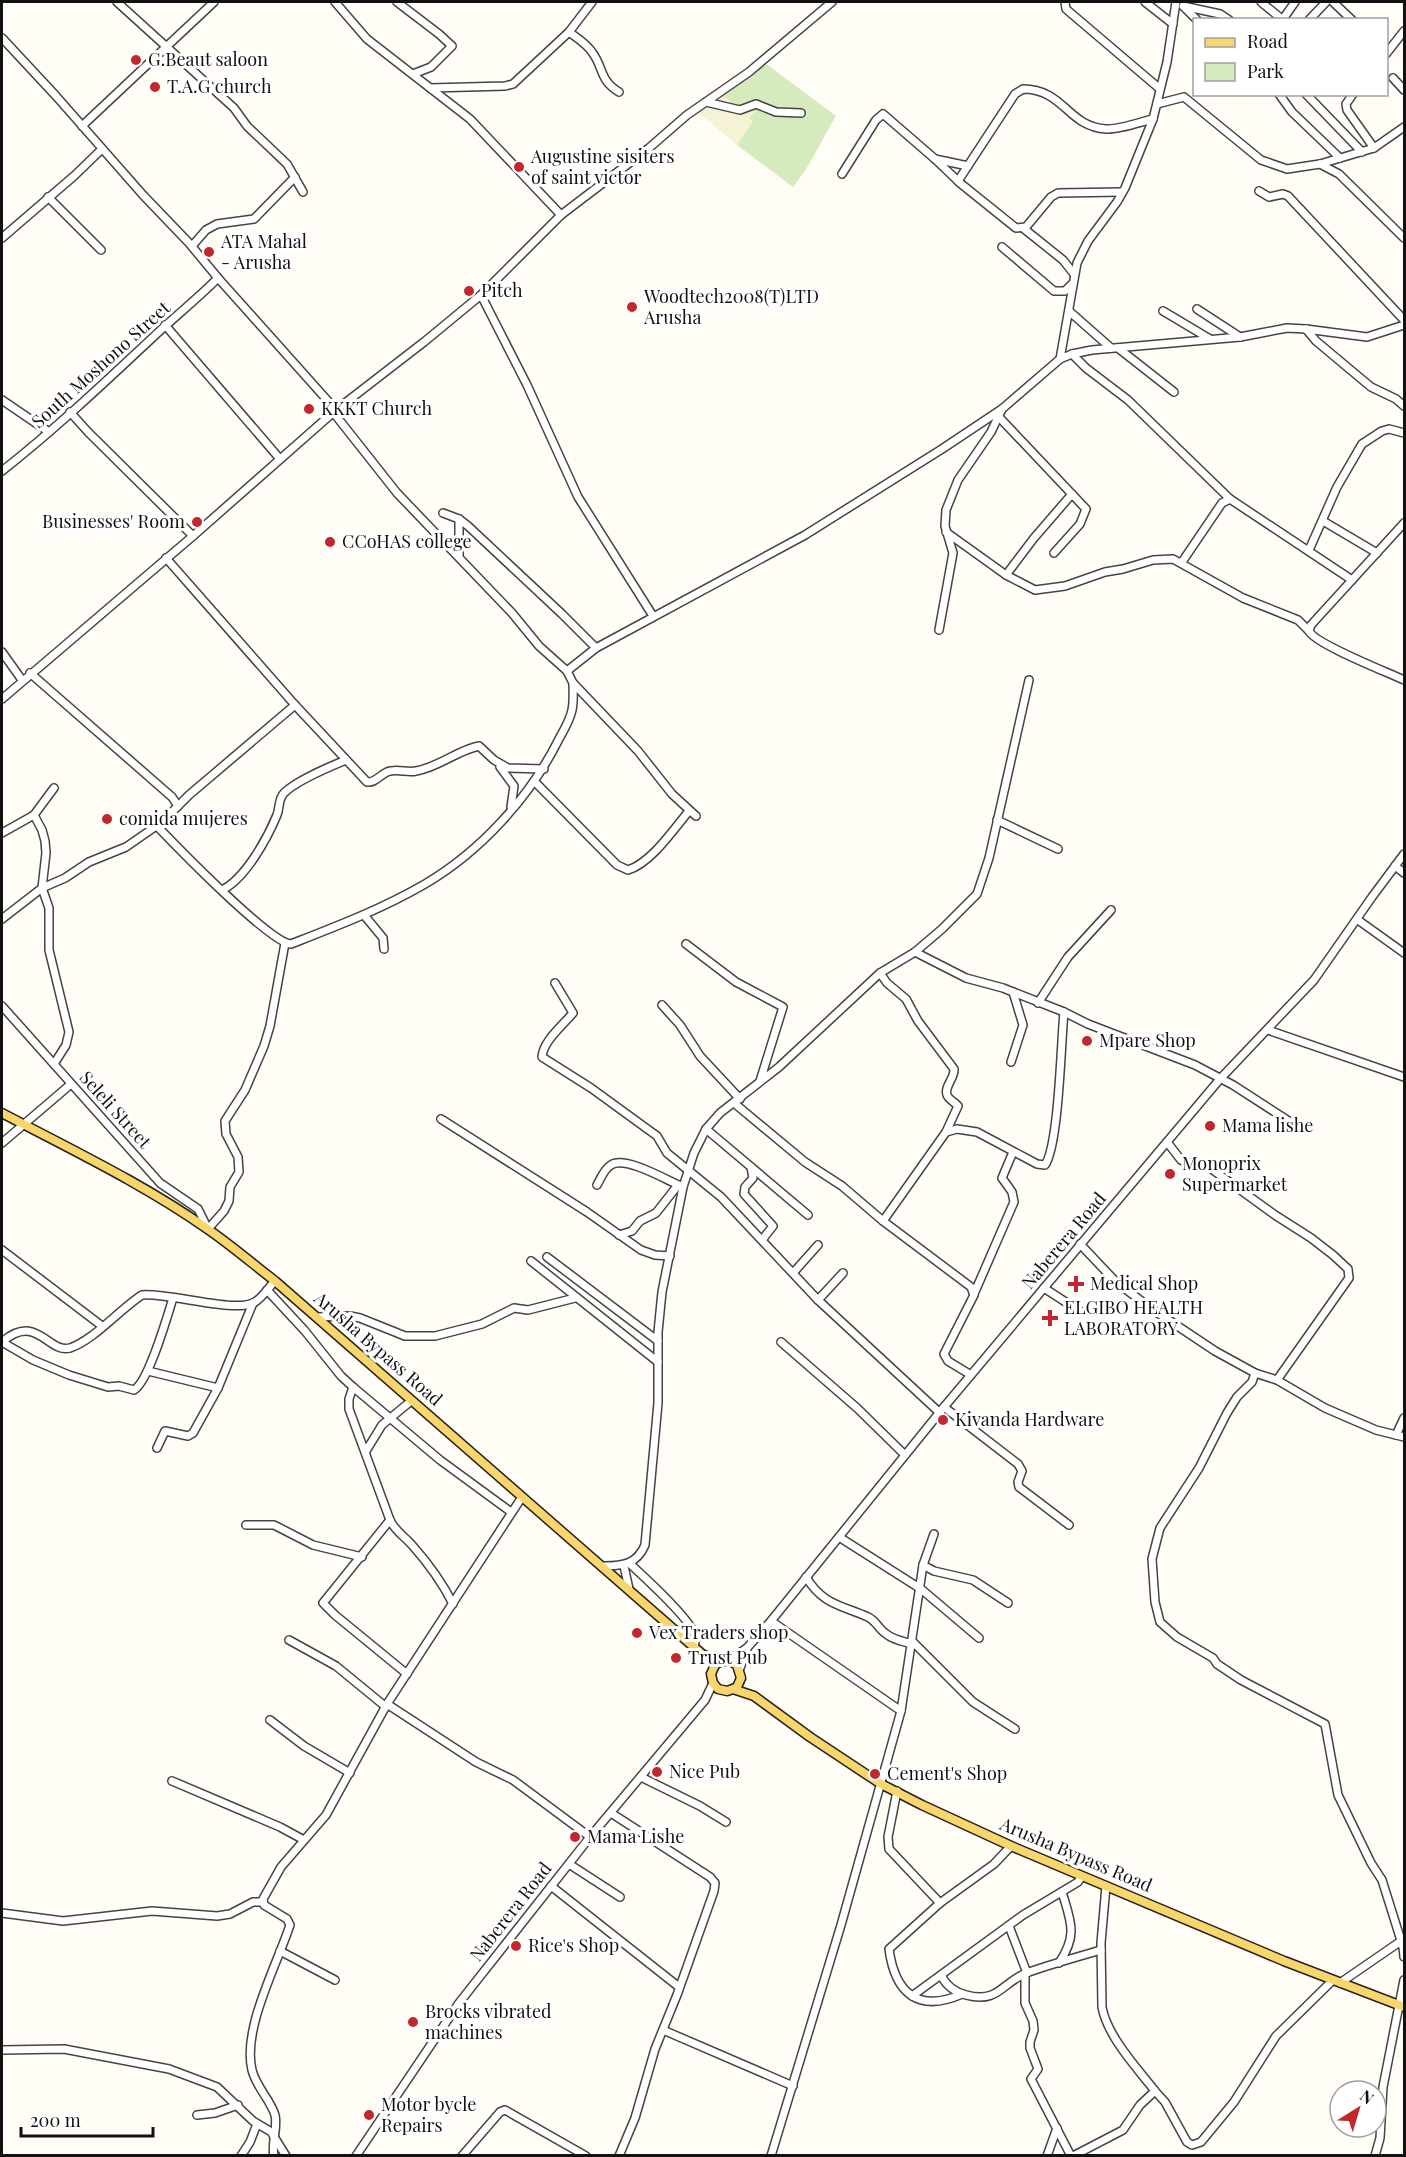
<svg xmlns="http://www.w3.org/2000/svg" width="1406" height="2157" viewBox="0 0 1406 2157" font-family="'Playfair Display',serif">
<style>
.farmland{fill:#f6f3d4}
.green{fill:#d5ebbd}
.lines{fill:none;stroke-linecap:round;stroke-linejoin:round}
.minor-casing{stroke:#444;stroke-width:10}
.major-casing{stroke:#222;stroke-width:11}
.minor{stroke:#fff;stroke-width:7}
.major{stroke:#f9d66b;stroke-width:8}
.poi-dot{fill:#c4262e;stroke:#fff;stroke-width:2}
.labels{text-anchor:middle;stroke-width:6;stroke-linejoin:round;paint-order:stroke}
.poi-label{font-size:18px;fill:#111;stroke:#fff;text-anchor:start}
.street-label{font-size:18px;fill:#111;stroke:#fff}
</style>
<rect width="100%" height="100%" fill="#fffdf5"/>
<polygon class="farmland" points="719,91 754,112 753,121 737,145 694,109"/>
<path class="green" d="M 761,60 L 836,116 C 822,139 811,165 793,187 L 737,145 L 753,121 L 749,118 L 754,112 L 748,108 L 743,113 L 719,91 Z"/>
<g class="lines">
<g class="minor-casing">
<g id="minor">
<polyline points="117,2 234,108 247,126 287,164 303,192"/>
<polyline points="335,2 367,39 470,119 561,215"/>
<polyline points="397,2 439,34 452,46 431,67 413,74"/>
<polyline points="1065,2 1066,9 1160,89"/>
<polyline points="1145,2 1173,24"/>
<polyline points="1261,2 1283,20"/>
<polyline points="1333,2 1352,20"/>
<polyline points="1183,6 1220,14 1229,20"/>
<polyline points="1184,7 1197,20"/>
<polyline points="1283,19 1295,2"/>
<polyline points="1309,20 1326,2"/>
<path d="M 569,32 C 577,38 586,43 592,52 C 604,68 599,80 619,92"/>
<polyline points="2,38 56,96 143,195 189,243 218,278 336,410"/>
<polyline points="1386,54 1404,31"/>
<polyline points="1393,78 1404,90"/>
<polyline points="430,88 505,86 513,84 569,32 592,2"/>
<polyline points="1279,94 1292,112 1340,158"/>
<polyline points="1306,94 1362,152"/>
<polyline points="1353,94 1346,104 1347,110 1374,148"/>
<polyline points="706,102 740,110 756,104 776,112 801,113"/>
<polyline points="1157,104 1184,97 1261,160 1287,169 1320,164 1374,148 1404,127"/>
<polyline points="82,126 214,2"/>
<polyline points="935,159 968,166"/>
<polyline points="1320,164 1339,174 1404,238"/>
<polyline points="842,174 876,120 883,114 935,159 960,183 1016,228 1026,227 1051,197 1058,193 1122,192"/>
<path d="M 958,181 L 1015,94 L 1023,89 C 1064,89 1068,127 1106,129 C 1119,130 1140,122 1153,119"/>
<polyline points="1259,191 1269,197 1283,194 1288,196 1404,320"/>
<polyline points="48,197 101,250"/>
<polyline points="1023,228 1063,260 1074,274"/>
<polyline points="2,238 74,176 102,149"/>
<polyline points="192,246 206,230 217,224 254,219 295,177"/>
<polyline points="1002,247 1054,291 1065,291 1072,284"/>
<polyline points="481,295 527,385 578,497 653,616"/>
<polyline points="1197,309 1240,337"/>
<polyline points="1069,311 1111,348"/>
<polyline points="1163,311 1210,339"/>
<polyline points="165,325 280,459"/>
<polyline points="1306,329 1316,341 1371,387 1396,399 1404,406"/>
<polyline points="1118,348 1174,392"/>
<polyline points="1072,354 1086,368 1128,400 1230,499"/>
<polyline points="1060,359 1077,263 1088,241 1117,202 1125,188 1153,119 1167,62 1176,2"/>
<polyline points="2,400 49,432"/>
<polyline points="70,412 88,432 193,536"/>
<polyline points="333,412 397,493 512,613 539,646 567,671 596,648 805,535 942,449 1002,409 1060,359 1072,354 1092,350 1240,337 1287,328 1306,329 1367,337 1404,325"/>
<polyline points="998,416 1086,509 1080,524 1054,553"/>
<path d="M 2,471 C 53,431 102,385 150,340 C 172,319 196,300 218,278"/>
<polyline points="443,513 459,519 468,526 562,614 596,648"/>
<polyline points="1323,521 1377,553"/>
<path d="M 1404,523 L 1311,625 L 1309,631 C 1315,644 1387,672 1404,680"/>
<polyline points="946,532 1006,575 1035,590 1065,586 1105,572 1123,569 1153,560 1173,559 1243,598 1298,620 1309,631"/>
<polyline points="1309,550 1337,487 1362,444 1382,431 1389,429 1404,433"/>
<polyline points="459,556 459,519"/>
<path d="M 166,558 L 295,705 L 367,782 C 375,783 380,775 387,772 C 396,768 407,773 416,771 C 439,767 458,750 479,746 L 494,760 L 508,768 L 544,769"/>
<polyline points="1182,562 1222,503 1230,499 1352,580"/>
<polyline points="1006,575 1034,538 1072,494"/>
<polyline points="939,630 953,553 945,526 946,510 958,480 991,432 1002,409"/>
<polyline points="2,652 22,680"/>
<polyline points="567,671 573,683 638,751 672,794 696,816"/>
<polyline points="30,673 172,797 178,806"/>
<polyline points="2,699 193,536 336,410 424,342 481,295 561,215 649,148 687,115 749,72 832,2"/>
<polyline points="500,767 514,786 511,807"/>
<path d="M 535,782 L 617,865 L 628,870 C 651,863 673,830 689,811"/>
<polyline points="997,820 1058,849"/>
<path d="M 156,825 C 176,846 270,943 291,944 C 337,926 382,909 425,884 C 481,851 530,797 559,739 C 564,730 570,720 572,710 C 574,701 573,692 573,683"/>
<polyline points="2,833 34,815"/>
<polyline points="1395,866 1404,873"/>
<path d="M 222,890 C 245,879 267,839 277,815 C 280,808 278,799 284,793 C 297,780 329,767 346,760"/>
<polyline points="364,915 383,938 384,949"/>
<polyline points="2,919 42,888 65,878 89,862 126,847 162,822 189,795 295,705"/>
<polyline points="1358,920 1404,953"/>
<polyline points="686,944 736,982 783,1007 760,1081"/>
<polyline points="915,952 966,978 1003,988 1064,1012 1088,1024 1195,1065 1233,1085 1298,1127"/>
<path d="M 880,973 L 887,983 L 906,999 L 918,1021 L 954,1069 C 955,1078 944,1086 947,1095 C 948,1099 956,1103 958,1106 L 946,1132 L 883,1221"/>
<path d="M 555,983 L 573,1013 C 563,1025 543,1041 542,1057 L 591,1088 L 657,1136 L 667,1153 L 721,1197 L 818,1300 L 940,1413"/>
<polyline points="1038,1003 1068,957 1111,910"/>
<polyline points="662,1005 680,1025 700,1056 740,1099"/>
<polyline points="2,1006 160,1183 198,1209 208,1229"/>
<polyline points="1268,1030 1404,1077"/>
<polyline points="1011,1062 1023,1025 1013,992"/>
<polyline points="54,1064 66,1045 69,1032 49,950 49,908 42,888 46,853 45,841 42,830 34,815 54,788"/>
<polyline points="734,1103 805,1162 842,1186 883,1221 971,1287 974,1295 944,1354 948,1361 971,1375"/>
<polyline points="441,1119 587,1212 641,1250 655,1255 670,1256"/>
<polyline points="706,1129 808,1215"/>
<path d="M 946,1132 L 957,1129 L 977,1132 L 1037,1164 L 1045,1165 C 1059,1145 1061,1041 1064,1012"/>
<polyline points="1167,1142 1181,1160 1191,1164 1206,1165 1275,1215 1311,1238 1333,1255 1348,1269 1349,1278 1277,1380"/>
<polyline points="2,1143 71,1084"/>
<polyline points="751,1167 753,1178 745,1187 744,1194 773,1226 762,1240"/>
<path d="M 597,1185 C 601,1178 604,1169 611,1165 C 625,1155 668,1181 683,1187"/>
<polyline points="208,1229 224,1211 229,1201 230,1187 239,1172 238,1157 226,1134 225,1121 245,1090 264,1046 270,1026 285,943"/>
<polyline points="619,1235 632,1231 640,1221 656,1213 678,1185"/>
<polyline points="1080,1244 1116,1282 1152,1309 1215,1351 1255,1373 1277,1380 1325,1408 1376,1430 1404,1437"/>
<polyline points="2,1250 102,1326"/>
<polyline points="547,1257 658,1341"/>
<polyline points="531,1261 658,1362"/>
<polyline points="793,1273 818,1245"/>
<polyline points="1044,1288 1081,1312"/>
<polyline points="267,1290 305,1331 341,1376 353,1387 440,1460 511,1512"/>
<polyline points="974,1294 1014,1202 1012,1192 1002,1178 1013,1152"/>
<polyline points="818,1300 843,1273"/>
<polyline points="316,1317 350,1316 360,1318 405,1336 435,1336 482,1324 514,1308 528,1310 575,1298"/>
<path d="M 2,1342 C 37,1312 48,1354 70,1348 C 94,1340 120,1309 142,1295 C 167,1292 236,1314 255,1302 C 263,1297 269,1287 275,1281"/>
<path d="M 2,1342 L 33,1360 L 69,1375 L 108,1387 L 119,1386 L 134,1390 C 149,1381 167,1317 173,1298"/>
<polyline points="781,1342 857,1408 905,1455"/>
<polyline points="148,1371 218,1388"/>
<polyline points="1255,1373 1252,1382 1237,1397 1227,1413 1199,1468 1160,1528 1152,1559 1155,1602 1160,1622 1177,1637 1213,1658 1217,1664 1241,1680 1325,1724 1338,1795 1371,1863 1382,1880 1403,1947"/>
<path d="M 353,1387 L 349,1399 L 349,1409 L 390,1520 C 395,1531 404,1536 412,1545 C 428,1563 442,1582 453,1604"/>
<polyline points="944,1407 1018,1464 1022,1471 1018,1482 1019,1487 1069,1525"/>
<polyline points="1396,1435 1404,1418"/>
<polyline points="157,1448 165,1431 188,1436 193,1433 218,1388 253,1303"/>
<polyline points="366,1451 382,1425 411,1401"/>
<polyline points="390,1520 323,1603 335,1615 407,1674"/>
<polyline points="246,1525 274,1525 313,1545 362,1557"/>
<polyline points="839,1537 921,1589 979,1638"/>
<path d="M 629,1563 C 643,1576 692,1620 695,1636 C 696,1639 695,1643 694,1646"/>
<polyline points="923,1565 934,1571 973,1580 1008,1603"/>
<path d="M 604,1566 C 623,1566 637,1564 645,1545 L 658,1403 L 658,1332 L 662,1292 L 683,1187 L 694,1153 L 706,1129 L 720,1113 L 779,1067 L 880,973 L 915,952 L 942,929 L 977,894 L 989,858 L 1029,680"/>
<polyline points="624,1566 629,1589"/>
<path d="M 806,1577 C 823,1605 841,1605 868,1617 C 876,1621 879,1629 885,1633 C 893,1640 902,1641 912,1644"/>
<polyline points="771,1621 901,1711"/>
<polyline points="289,1640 336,1666 386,1707"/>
<polyline points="912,1641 973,1702 1015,1729"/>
<polyline points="729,1660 747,1648 771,1621 944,1407 1102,1219 1220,1079 1314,980 1372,897 1404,854"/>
<polyline points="740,1668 747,1648"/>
<polyline points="387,1704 476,1762 513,1780 590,1837"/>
<polyline points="270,1720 304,1746 350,1773"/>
<polyline points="641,1777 700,1806 726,1822"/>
<polyline points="172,1781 280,1827 304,1840"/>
<polyline points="897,1791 888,1837 889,1849 940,1903"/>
<polyline points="611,1813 710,1877 715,1883 714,1891 677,1995 655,2049 635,2118 619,2156"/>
<polyline points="569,1864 620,1897"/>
<polyline points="551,1886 679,1987"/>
<path d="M 1106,1886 L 1101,1943 L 1102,2007 C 1107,2036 1137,2068 1155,2091"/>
<polyline points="2,1913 63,1921 152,1911 217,1916 230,1914 253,1902 263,1902"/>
<polyline points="1009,1926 1027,1973"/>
<polyline points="1404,1942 1403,1947 1404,1957"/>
<polyline points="280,1951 335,1980"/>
<path d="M 1059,1963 C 1078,1935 1071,1922 1062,1892"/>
<polyline points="1025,1974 1025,2003 1033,2021 1034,2030 1030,2042 1030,2048 1038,2069 1031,2079 1071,2156"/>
<path d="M 941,1975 C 946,1986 955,1992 966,1995 C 1000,2004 1002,1981 1029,1972 C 1052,1964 1077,1957 1101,1950"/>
<polyline points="1340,1983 1401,1941"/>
<path d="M 962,1994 C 919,2013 895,1994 889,1949 L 940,1903 L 994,1864 L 1011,1846"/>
<polyline points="912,1996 1023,1915 1078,1882 1082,1876"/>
<polyline points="663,2030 793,2086"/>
<polyline points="2,2050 64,2049 169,2069 217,2087 253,2121 273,2133"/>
<polyline points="197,2115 215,2113 238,2105"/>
<polyline points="273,2135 286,2156"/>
<polyline points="241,2156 250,2142 257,2124"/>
<path d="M 274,2156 C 271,2143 278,2128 275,2115 C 270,2099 256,2087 252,2070 C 242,2029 277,1965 290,1925 L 287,1919 L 264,1905 L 263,1899 L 281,1867 L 326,1815 L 387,1704 L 522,1497"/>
<polyline points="356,2156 459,2003 590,1837 705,1700 713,1683"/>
<polyline points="462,2156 500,2112 505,2110 586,2156"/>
<polyline points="771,2156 841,1925 901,1711 923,1565 934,1534"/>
<polyline points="1047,2156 1057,2128"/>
<polyline points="1073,2156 1123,2130 1140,2105 1155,2091 1165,2102 1187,2142 1192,2145 1201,2142 1234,2102 1276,2036 1333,1980"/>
<polyline points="1375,2156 1380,2138 1383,2087 1404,1980"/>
</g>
</g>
<g class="major-casing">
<g id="major">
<path d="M 2,1113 C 72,1150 144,1184 209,1230 C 232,1246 253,1264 275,1281 L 702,1654 L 719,1662 L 729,1660 L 737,1665 L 741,1678 L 737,1687 L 733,1689"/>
<polyline points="719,1662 715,1665 711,1674 713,1683 718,1689 727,1691 733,1689 754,1696 810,1737 881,1784 922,1805 1011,1846 1284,1961 1404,2007"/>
</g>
</g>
<use href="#minor" class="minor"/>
<use href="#major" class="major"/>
</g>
<g class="poi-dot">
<circle cx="136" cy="60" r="6"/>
<circle cx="155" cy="87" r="6"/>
<circle cx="519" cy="167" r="6"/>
<circle cx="209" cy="252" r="6"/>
<circle cx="469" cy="291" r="6"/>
<circle cx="632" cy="307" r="6"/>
<circle cx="309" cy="409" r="6"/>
<circle cx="197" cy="522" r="6"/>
<circle cx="330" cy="542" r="6"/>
<circle cx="107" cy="819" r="6"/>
<circle cx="1087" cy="1041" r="6"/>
<circle cx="1210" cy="1126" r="6"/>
<circle cx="1170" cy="1174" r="6"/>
<path d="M1073 1275h6v6h6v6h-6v6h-6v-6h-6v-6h6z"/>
<path d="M1047 1309h6v6h6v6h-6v6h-6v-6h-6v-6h6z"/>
<circle cx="943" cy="1420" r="6"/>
<circle cx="637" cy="1633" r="6"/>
<circle cx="676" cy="1658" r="6"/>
<circle cx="657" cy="1772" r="6"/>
<circle cx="875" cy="1774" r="6"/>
<circle cx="575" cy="1837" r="6"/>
<circle cx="516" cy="1946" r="6"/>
<circle cx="413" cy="2022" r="6"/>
<circle cx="369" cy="2115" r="6"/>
</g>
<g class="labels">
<g class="poi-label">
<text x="148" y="66">G.Beaut saloon</text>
<text x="167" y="93">T.A.G church</text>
<text x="531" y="163">Augustine sisiters<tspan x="531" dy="21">of saint victor</tspan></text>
<text x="221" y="248">ATA Mahal<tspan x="221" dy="21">- Arusha</tspan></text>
<text x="481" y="297">Pitch</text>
<text x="644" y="303">Woodtech2008(T)LTD<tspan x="644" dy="21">Arusha</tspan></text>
<text x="321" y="415">KKKT Church</text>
<text x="185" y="528" text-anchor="end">Businesses' Room</text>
<text x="342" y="548">CCoHAS college</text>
<text x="119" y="825">comida mujeres</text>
<text x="1099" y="1047">Mpare Shop</text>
<text x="1222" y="1132">Mama lishe</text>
<text x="1182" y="1170">Monoprix<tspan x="1182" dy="21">Supermarket</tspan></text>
<text x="1090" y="1290">Medical Shop</text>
<text x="1064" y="1314">ELGIBO HEALTH<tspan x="1064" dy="21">LABORATORY</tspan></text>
<text x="955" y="1426">Kivanda Hardware</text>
<text x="649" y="1639">Vex Traders shop</text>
<text x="688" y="1664">Trust Pub</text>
<text x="669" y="1778">Nice Pub</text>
<text x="887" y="1780">Cement's Shop</text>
<text x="587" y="1843">Mama Lishe</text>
<text x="528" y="1952">Rice's Shop</text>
<text x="425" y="2018">Brocks vibrated<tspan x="425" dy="21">machines</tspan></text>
<text x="381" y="2111">Motor bycle<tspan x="381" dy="21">Repairs</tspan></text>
</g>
<g class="street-label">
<text transform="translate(101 365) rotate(-42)" y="6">South Moshono Street</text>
<text transform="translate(115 1110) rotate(48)" y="6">Seleli Street</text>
<text transform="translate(1064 1241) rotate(-50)" y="6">Naberera Road</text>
<text transform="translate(378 1349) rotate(41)" y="6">Arusha Bypass Road</text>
<text transform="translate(1076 1855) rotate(23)" y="6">Arusha Bypass Road</text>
<text transform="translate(511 1912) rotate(-52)" y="6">Naberera Road</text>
</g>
</g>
<rect width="1406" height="2157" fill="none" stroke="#111111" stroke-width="6"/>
<rect x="1193" y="18" width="195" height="78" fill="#ffffff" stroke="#a0a0a0" stroke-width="1.5"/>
<rect x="1205" y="38" width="30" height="9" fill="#f9d66b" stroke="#a0a0a0" stroke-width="1.5"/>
<text x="1247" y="48" font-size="18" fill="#111111">Road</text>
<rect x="1205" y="63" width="30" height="18" fill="#d5ebbd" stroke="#a0a0a0" stroke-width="1.5"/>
<text x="1247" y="78" font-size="18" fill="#111111">Park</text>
<g transform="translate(1358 2109) rotate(37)"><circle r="28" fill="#ffffff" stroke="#a0a0a0" stroke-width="1.5"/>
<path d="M0-4.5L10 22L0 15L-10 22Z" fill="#c4262e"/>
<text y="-9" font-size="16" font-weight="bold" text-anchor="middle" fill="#111111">N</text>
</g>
<path d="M21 2127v9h132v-9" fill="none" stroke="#111111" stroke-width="3"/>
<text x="30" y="2127" font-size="18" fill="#111111" stroke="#ffffff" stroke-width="4.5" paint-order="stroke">200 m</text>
</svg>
